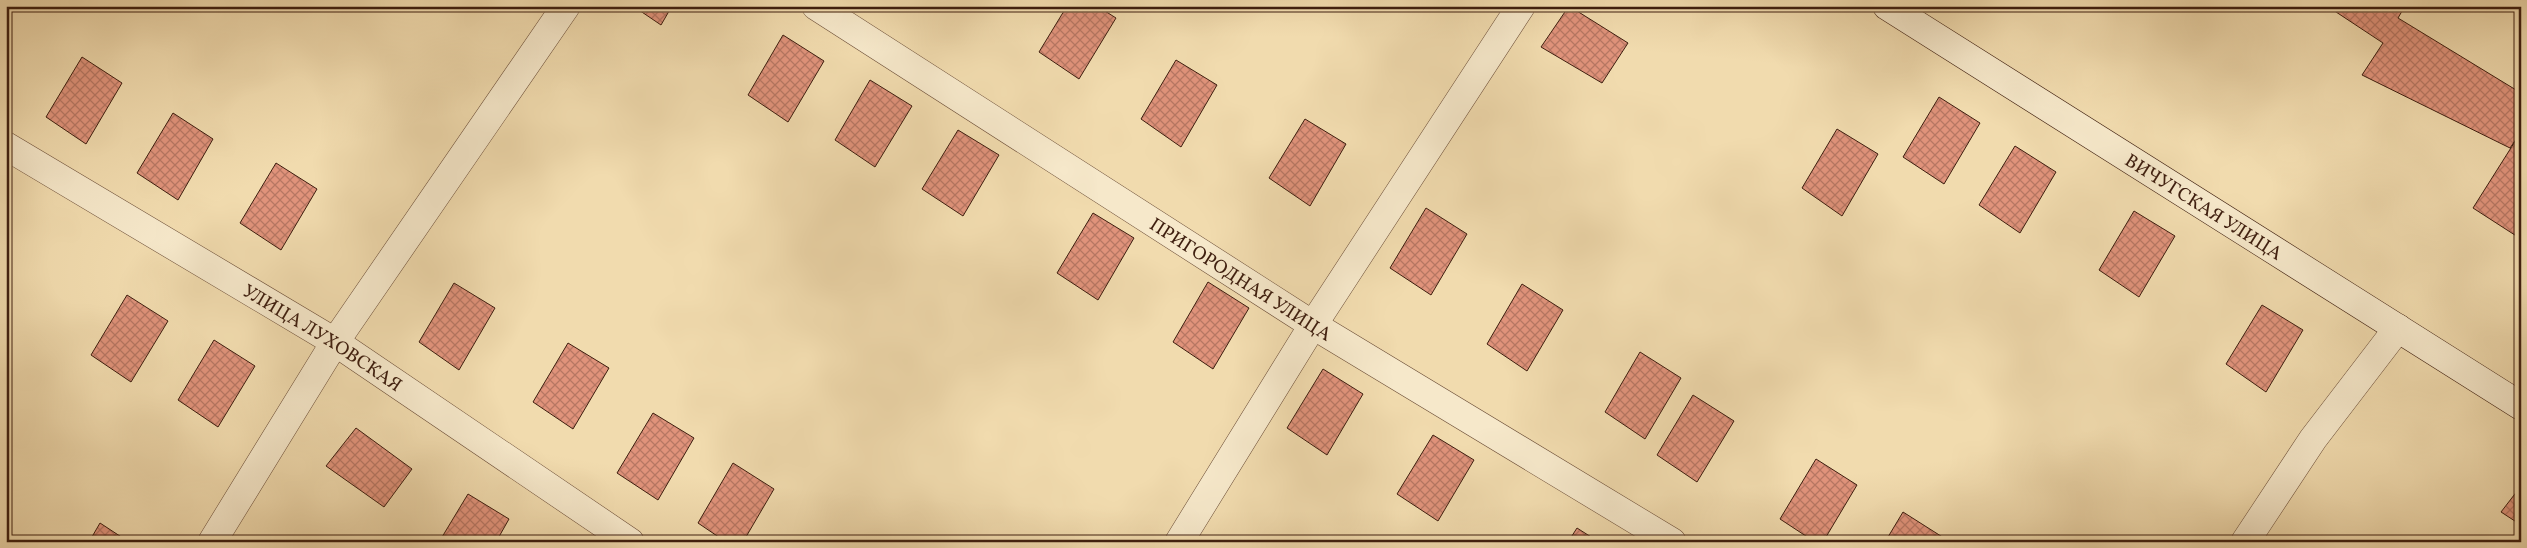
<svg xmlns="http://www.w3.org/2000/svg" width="2527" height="548" viewBox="0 0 2527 548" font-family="Vollkorn,serif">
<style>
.building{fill:url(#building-cross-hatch);stroke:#3e1e0f}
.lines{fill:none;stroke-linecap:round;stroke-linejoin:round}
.minor-casing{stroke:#6b4d37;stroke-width:29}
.secondary-casing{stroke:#3e1e0f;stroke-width:29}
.minor{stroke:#f6e8ca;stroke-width:28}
.secondary{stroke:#f6e8ca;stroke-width:28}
.labels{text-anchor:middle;stroke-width:4;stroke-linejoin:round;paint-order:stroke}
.street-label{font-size:19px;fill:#3e1e0f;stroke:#f6e8ca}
</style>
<defs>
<pattern id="building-cross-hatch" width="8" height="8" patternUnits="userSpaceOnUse" patternTransform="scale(1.25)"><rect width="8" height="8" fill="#e0937b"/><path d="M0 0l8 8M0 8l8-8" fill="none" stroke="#b77763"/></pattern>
</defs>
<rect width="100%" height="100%" fill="#f1dbae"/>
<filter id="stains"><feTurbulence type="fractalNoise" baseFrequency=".004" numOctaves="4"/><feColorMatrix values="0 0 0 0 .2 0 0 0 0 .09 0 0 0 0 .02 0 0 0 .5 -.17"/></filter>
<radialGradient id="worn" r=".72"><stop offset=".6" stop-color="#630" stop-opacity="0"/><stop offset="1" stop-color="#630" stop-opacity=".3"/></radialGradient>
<g class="building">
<polygon points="633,6 672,6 661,25"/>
<polygon points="1067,6 1097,6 1116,18 1079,79 1039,52"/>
<polygon points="1569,6 1628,43 1602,83 1541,47"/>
<polygon points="2327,6 2405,6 2398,18 2521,93 2521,132 2510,148 2362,75 2383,43"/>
<polygon points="783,35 824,61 788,122 748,95"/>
<polygon points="82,57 122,83 86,144 46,117"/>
<polygon points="1176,60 1217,85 1181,147 1141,119"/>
<polygon points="870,80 912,106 875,167 835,140"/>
<polygon points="1939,97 1980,123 1944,184 1903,157"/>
<polygon points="173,113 213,139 178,200 137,173"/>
<polygon points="1305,119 1346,144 1310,206 1269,178"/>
<polygon points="1837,129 1878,154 1842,216 1802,188"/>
<polygon points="958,130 999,155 963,216 922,189"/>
<polygon points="2521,132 2521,239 2473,208"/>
<polygon points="2015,146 2056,172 2020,233 1979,205"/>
<polygon points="276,163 317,189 281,250 240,223"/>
<polygon points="1426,208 1467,234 1431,295 1390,268"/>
<polygon points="2134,211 2175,236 2139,297 2099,270"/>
<polygon points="1093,213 1134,238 1098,300 1057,273"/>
<polygon points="1208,282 1249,308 1213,369 1173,342"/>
<polygon points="454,283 495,308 459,370 419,342"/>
<polygon points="1522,284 1563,310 1527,371 1487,344"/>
<polygon points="127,295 168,321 131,382 91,355"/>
<polygon points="2262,305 2303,330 2266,392 2226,364"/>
<polygon points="214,340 255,366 218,427 178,400"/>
<polygon points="568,343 609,368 573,429 533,402"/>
<polygon points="1640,352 1681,378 1645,439 1605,412"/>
<polygon points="1323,369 1363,394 1327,455 1287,428"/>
<polygon points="1693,395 1734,421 1697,482 1657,455"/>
<polygon points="653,413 694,438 658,500 617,473"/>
<polygon points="356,428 412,469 384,507 326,466"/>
<polygon points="1433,435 1474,460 1438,521 1397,494"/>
<polygon points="1816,459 1857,485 1823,542 1815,542 1780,519"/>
<polygon points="733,463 774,489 743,542 726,542 698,523"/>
<polygon points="2521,486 2521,525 2501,512"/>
<polygon points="468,494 509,519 496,542 439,542"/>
<polygon points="1903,512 1944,538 1941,542 1885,542"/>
<polygon points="100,523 129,542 89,542"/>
<polygon points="1577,528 1599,542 1568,542"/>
</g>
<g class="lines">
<g class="minor-casing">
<g id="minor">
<path id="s1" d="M 816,6 L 1313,325 L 1672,542"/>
<path id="s2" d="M 6,146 L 335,342 L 630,542"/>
<polyline points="212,542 335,342 566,6"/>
<polyline points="1179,542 1313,325 1521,6"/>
<polyline points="2245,542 2313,439 2398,328"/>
</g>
</g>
<g class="secondary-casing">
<g id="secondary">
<path id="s3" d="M 1887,6 L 2521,406"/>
</g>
</g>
<use href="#minor" class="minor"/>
<use href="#secondary" class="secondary"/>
</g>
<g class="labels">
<g class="street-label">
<text dy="7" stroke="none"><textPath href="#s3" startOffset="375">ВИЧУГСКАЯ УЛИЦА</textPath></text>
<text dy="7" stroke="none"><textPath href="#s1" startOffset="505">ПРИГОРОДНАЯ УЛИЦА</textPath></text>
<text dy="7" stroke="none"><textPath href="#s2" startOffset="370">УЛИЦА ЛУХОВСКАЯ</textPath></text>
</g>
</g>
<rect width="2527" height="548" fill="none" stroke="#f1dbae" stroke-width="25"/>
<rect x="8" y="8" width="2512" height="533" fill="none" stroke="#3e1e0f" stroke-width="2.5"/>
<rect x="12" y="12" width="2502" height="523" fill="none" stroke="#3e1e0f"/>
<rect width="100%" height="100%" filter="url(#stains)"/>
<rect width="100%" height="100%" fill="url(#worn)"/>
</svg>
